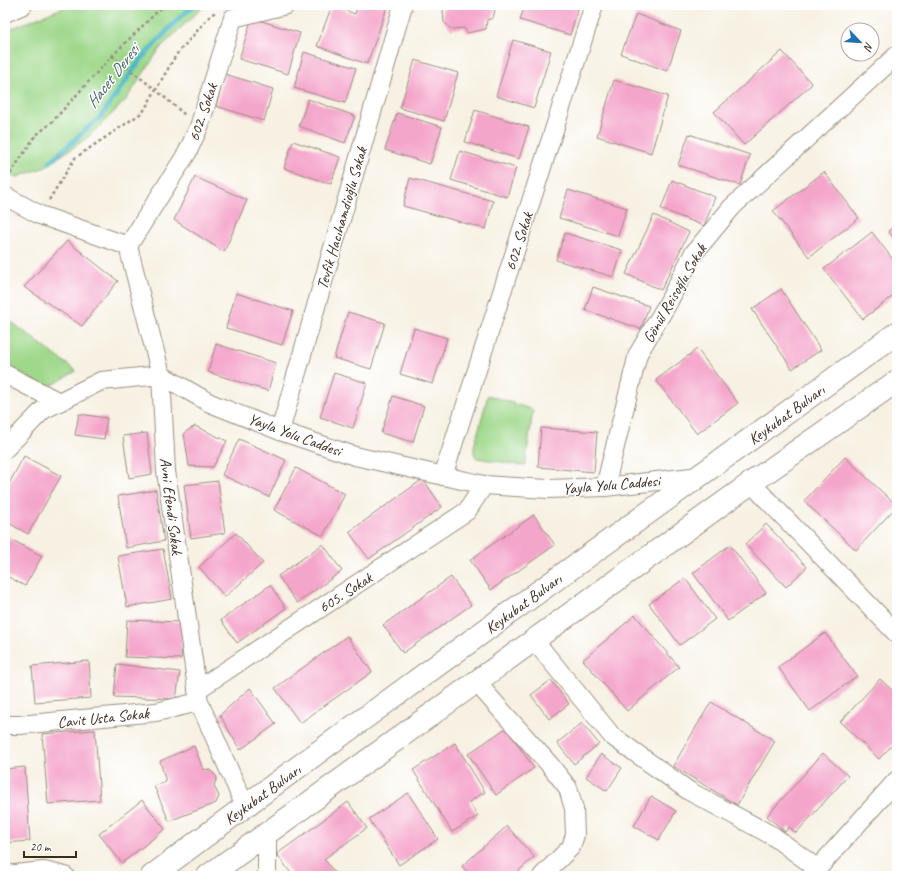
<svg xmlns="http://www.w3.org/2000/svg" width="902" height="881" viewBox="0 0 902 881" font-family="Caveat,sans-serif">
<style>
.green{fill:#9fd88b;stroke:#6d8154}
.lines{fill:none;stroke-linecap:round;stroke-linejoin:round}
.stream{stroke:#4cb8c8;stroke-width:5}
.building{fill:#f4a5ca}
.street-casing{stroke:#998e80;stroke-width:20}
.highway-casing{stroke:#998e80;stroke-width:24}
.path{stroke:#998e80;stroke-width:2.5;stroke-dasharray:3 3;stroke-linecap:butt}
.street{stroke:#fff;stroke-width:18}
.highway{stroke:#fff;stroke-width:22}
.labels{text-anchor:middle;stroke-width:3;stroke-linejoin:round;paint-order:stroke}
.street-label{font-size:16px;fill:#3b2a1e;stroke:#fff}
.water-label{font-size:17px;font-style:italic;fill:#426362;stroke:#fff}
</style>
<rect width="100%" height="100%" fill="#fff"/>
<filter id="ink" filterUnits="userSpaceOnUse"><feTurbulence type="fractalNoise" baseFrequency=".025" numOctaves="2"/><feDisplacementMap in="SourceGraphic" scale="8" xChannelSelector="R" yChannelSelector="G"/><feConvolveMatrix kernelMatrix="1 2 1 2 8 2 1 2 1" color-interpolation-filters="sRGB"/></filter>
<filter id="wash" filterUnits="userSpaceOnUse"><feTurbulence type="fractalNoise" baseFrequency=".012" numOctaves="4" result="noise"/><feDisplacementMap in="SourceGraphic" scale="16" xChannelSelector="R" yChannelSelector="G"/><feGaussianBlur stdDeviation="0.9" result="paint"/><feColorMatrix in="noise" values="0 0 0 0 0 0 0 0 0 0 0 0 0 0 0 0 0 1.4 0 .05"/><feComposite in="paint" operator="in"/></filter>
<g filter="url(#wash)">
<rect width="100%" height="100%" fill="#f7f1e3"/>
<g class="green">
<polygon points="70,5 205,5 161,47 125,101 87,138 43,168 17,177 5,174 5,31"/>
<polygon points="5,317 76,371 51,386 40,384 5,364"/>
<polygon points="488,395 533,410 525,466 477,458 474,454 474,447"/>
</g>
<g class="lines">
<polyline class="stream" points="50,162 101,116 141,59 179,18 195,5"/>
</g>
<g id="blocks">
<g class="building">
<polygon points="332,5 355,14 358,5 388,5 367,64 317,46"/>
<polygon points="445,5 493,5 495,10 493,18 487,20 486,29 467,33 464,28 451,29 444,22 443,10"/>
<polygon points="525,5 579,5 570,35 520,20"/>
<polygon points="636,14 681,31 667,71 621,54"/>
<polygon points="252,18 300,33 288,74 239,59"/>
<polygon points="513,40 551,51 534,108 496,96"/>
<polygon points="782,51 812,84 744,145 714,112"/>
<polygon points="304,52 356,68 345,103 294,88"/>
<polygon points="415,60 458,73 444,121 400,108"/>
<polygon points="225,74 273,89 264,121 216,106"/>
<polygon points="614,80 668,96 651,153 597,136"/>
<polygon points="308,99 355,116 345,143 299,126"/>
<polygon points="475,110 529,127 519,159 465,142"/>
<polygon points="397,113 442,127 430,164 385,150"/>
<polygon points="689,134 750,155 740,185 678,165"/>
<polygon points="293,141 340,157 331,184 284,168"/>
<polygon points="460,151 516,168 507,197 451,180"/>
<polygon points="824,172 859,218 809,257 773,211"/>
<polygon points="195,177 247,200 224,252 174,220"/>
<polygon points="410,178 493,201 486,229 403,206"/>
<polygon points="672,180 715,197 704,226 661,209"/>
<polygon points="568,190 627,208 618,236 559,218"/>
<polygon points="654,215 689,232 661,290 626,274"/>
<polygon points="897,224 897,243 888,231"/>
<polygon points="872,232 897,265 897,293 863,319 824,269"/>
<polygon points="565,233 622,250 614,277 556,260"/>
<polygon points="67,241 118,281 82,326 24,287"/>
<polygon points="593,287 649,306 641,329 585,310"/>
<polygon points="781,289 821,350 792,369 752,309"/>
<polygon points="236,293 293,311 282,345 226,328"/>
<polygon points="348,312 385,323 371,369 334,358"/>
<polygon points="414,328 447,338 433,384 400,374"/>
<polygon points="216,344 276,363 268,391 208,372"/>
<polygon points="697,349 738,403 697,434 656,380"/>
<polygon points="334,373 367,383 353,428 320,417"/>
<polygon points="393,396 424,406 413,442 381,433"/>
<polygon points="79,414 107,418 104,439 75,435"/>
<polygon points="195,426 227,441 213,467 189,466 184,433"/>
<polygon points="541,428 597,432 594,472 538,467"/>
<polygon points="147,433 152,474 129,478 123,436"/>
<polygon points="239,439 286,460 269,497 222,475"/>
<polygon points="24,456 61,476 28,534 5,521 5,491"/>
<polygon points="845,457 897,506 856,550 804,501"/>
<polygon points="296,468 345,494 323,536 274,510"/>
<polygon points="423,479 442,507 369,559 349,532"/>
<polygon points="218,481 225,533 191,538 184,485"/>
<polygon points="156,490 164,541 126,548 118,496"/>
<polygon points="534,515 555,545 491,590 470,560"/>
<polygon points="766,524 807,567 786,587 745,544"/>
<polygon points="236,533 263,563 225,597 199,567"/>
<polygon points="5,536 42,556 25,586 5,575"/>
<polygon points="323,544 342,571 297,603 278,576"/>
<polygon points="730,545 766,593 728,621 693,573"/>
<polygon points="163,549 172,599 127,607 118,556"/>
<polygon points="451,577 471,605 403,653 383,625"/>
<polygon points="685,578 715,619 680,645 649,604"/>
<polygon points="270,585 286,608 237,643 221,620"/>
<polygon points="635,615 679,667 627,711 583,660"/>
<polygon points="127,620 183,622 181,659 125,657"/>
<polygon points="825,633 857,676 810,711 778,667"/>
<polygon points="347,636 372,672 300,723 275,688"/>
<polygon points="89,661 91,698 35,702 32,666"/>
<polygon points="117,664 180,672 176,699 114,697"/>
<polygon points="880,679 897,695 897,740 879,759 840,722"/>
<polygon points="551,680 569,704 549,719 531,695"/>
<polygon points="250,688 276,724 240,750 220,715"/>
<polygon points="711,702 775,741 737,805 673,766"/>
<polygon points="582,723 599,744 574,764 557,743"/>
<polygon points="506,728 534,768 496,795 468,754"/>
<polygon points="95,730 100,800 48,804 42,734"/>
<polygon points="455,743 485,792 469,802 478,816 452,832 413,770"/>
<polygon points="194,746 203,769 210,770 217,777 214,786 219,796 216,803 169,821 154,786 166,782 160,761"/>
<polygon points="823,753 848,776 796,833 789,827 785,832 767,816"/>
<polygon points="601,754 622,768 607,791 586,777"/>
<polygon points="25,767 30,841 5,843 5,769"/>
<polygon points="408,793 438,839 399,865 369,819"/>
<polygon points="651,796 676,811 659,840 634,826"/>
<polygon points="142,800 165,829 122,863 99,834"/>
<polygon points="348,802 367,828 324,859 335,873 331,876 293,876 277,854"/>
<polygon points="507,826 534,857 513,876 471,876 462,866"/>
</g>
</g>
</g>
<g filter="url(#ink)">
<use href="#blocks" fill-opacity="0" stroke="#998e80" stroke-width="1"/>
<g class="lines">
<g class="street-casing">
<g id="street">
<polyline points="5,13 23,5"/>
<polyline points="5,196 40,215 128,246 161,375 210,403 280,431 355,456 484,485 548,489 605,487 700,476"/>
<polyline points="128,246 187,153 199,127 233,18 286,5"/>
<polyline points="5,374 59,402"/>
<polyline points="280,431 403,5"/>
<polyline points="5,449 43,410 101,381 161,375 166,471 199,702 245,806"/>
<polyline points="443,476 594,5"/>
<polyline points="751,483 897,634"/>
<polyline points="605,487 638,354 668,303 693,254 732,207 897,55"/>
<polyline points="534,640 612,736 689,791 773,836 818,869"/>
<polyline points="476,682 550,765 568,788 574,809 575,835 571,847 542,876"/>
<polyline points="197,690 467,511 484,485"/>
<polyline points="5,725 19,725 156,712 199,702"/>
<polyline points="267,833 267,876"/>
<polyline points="5,875 44,871 65,876"/>
<polyline points="811,876 897,780"/>
</g>
</g>
<g class="highway-casing">
<g id="highway">
<path d="M 152,876 C 397,691 648,514 897,333"/>
<polyline points="208,876 751,483 897,381"/>
</g>
</g>
<g class="path">
<polyline points="112,56 156,90 185,115"/>
<polyline points="7,179 35,136 51,123 112,56 164,5"/>
<polyline points="49,200 75,158 143,112 176,55 211,15 217,11"/>
</g>
<use href="#street" class="street"/>
<use href="#highway" class="highway"/>
</g>
</g>
<g class="labels">
<g class="street-label">
<text transform="translate(202 112) rotate(-71)" y="6">602. Sokak</text>
<text transform="translate(341 218) rotate(-74)" y="6">Tevfik Hacıhamdioğlu Sokak</text>
<text transform="translate(518 241) rotate(-72)" y="6">602. Sokak</text>
<text transform="translate(674 293) rotate(-60)" y="6">Gönül Reisoğlu Sokak</text>
<text transform="translate(786 414) rotate(-36)" y="6">Keykubat Bulvarı</text>
<text transform="translate(295 434) rotate(20)" y="6">Yayla Yolu Caddesi</text>
<text transform="translate(611 484) rotate(-5)" y="6">Yayla Yolu Caddesi</text>
<text transform="translate(172 506) rotate(83)" y="6">Avni Efendi Sokak</text>
<text transform="translate(345 592) rotate(-33)" y="6">605. Sokak</text>
<text transform="translate(523 603) rotate(-36)" y="6">Keykubat Bulvarı</text>
<text transform="translate(103 717) rotate(-6)" y="6">Cavit Usta Sokak</text>
<text transform="translate(262 794) rotate(-36)" y="6">Keykubat Bulvarı</text>
</g>
<g class="water-label">
<text transform="translate(112 76) rotate(-52)" y="6">Hacet Deresi</text>
</g>
</g>
<rect width="902" height="881" fill="none" stroke="#fff" stroke-width="20"/>
<g transform="translate(860 42) rotate(115)"><circle r="19" fill="#ffffff" stroke="#b1aaa5"/>
<path d="M0-3L7 15L0 10L-7 15Z" fill="#1f6fb2"/>
<text y="-6" font-size="11" font-weight="bold" text-anchor="middle" fill="#3b2a1e">N</text>
</g>
<path d="M24 851v6h52v-6" fill="none" stroke="#3b2a1e" stroke-width="2"/>
<text x="30" y="851" font-size="12" fill="#3b2a1e" stroke="#ffffff" stroke-width="3" paint-order="stroke">20 m</text>
</svg>
